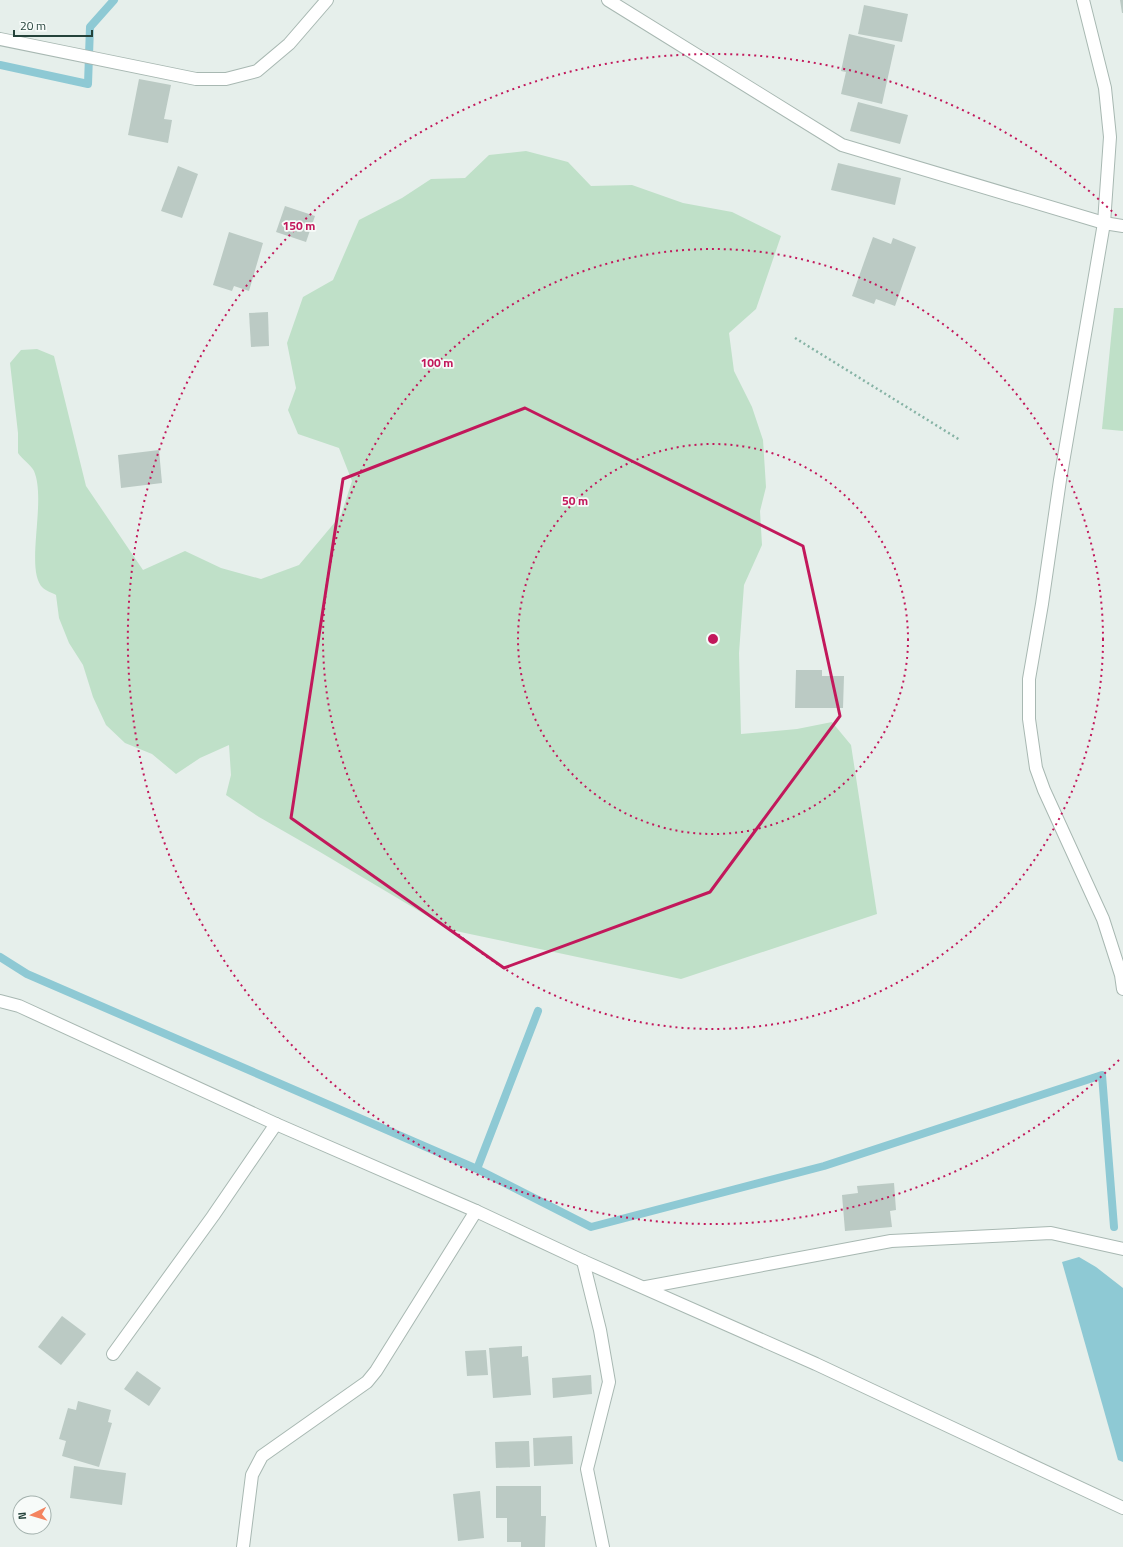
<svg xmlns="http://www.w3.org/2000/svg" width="1123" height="1547" viewBox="0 0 1123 1547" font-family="'Titillium Web',sans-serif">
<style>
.green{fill:#bfe0c8}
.water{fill:#8ec9d4}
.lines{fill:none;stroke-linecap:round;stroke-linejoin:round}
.stream{stroke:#8ec9d4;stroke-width:8}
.building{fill:#bbcac4}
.minor-casing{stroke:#a8b8b2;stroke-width:14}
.path{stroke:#86b3a5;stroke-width:2.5;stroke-dasharray:2 3;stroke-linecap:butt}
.minor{stroke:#fff;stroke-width:12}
.marked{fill:none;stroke:#c2185b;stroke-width:3;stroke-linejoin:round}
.ring{fill:none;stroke:#c2185b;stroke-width:2;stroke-dasharray:2 4}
.centre{fill:#c2185b;stroke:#f7fbf9;stroke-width:2}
.ring-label{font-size:12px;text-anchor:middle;font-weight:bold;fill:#c2185b;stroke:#f7fbf9;stroke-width:3.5;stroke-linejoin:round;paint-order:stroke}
</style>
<rect width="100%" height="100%" fill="#e6efeb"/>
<g class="green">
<path d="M 526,151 L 568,162 L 591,186 L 632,185 L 683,203 L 732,212 L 781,236 L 756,309 L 729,333 L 734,371 L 752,407 L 763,440 L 766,487 L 760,511 L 762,545 L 744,585 L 739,653 L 741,734 L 797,729 L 832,722 L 851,745 L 877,914 L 681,979 L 451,930 L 320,852 L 259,817 L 226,795 L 231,775 L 229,745 L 200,758 L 176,774 L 152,754 L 125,743 L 106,725 L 93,697 L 83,665 L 69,643 L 59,618 L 56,595 C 53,593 46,591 43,588 C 24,571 47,501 34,471 C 31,465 22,459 18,453 L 18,433 L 10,363 L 21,350 L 37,349 L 54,356 L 86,486 L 143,570 L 185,551 L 221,568 L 261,579 L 299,565 L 341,515 L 352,481 L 339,448 L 298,434 L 288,410 L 296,388 L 287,343 L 303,297 L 333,280 L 359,220 L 402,198 L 431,179 L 465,178 L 489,155 Z"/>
<polygon points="1114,308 1123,308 1123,431 1102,429"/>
</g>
<polygon class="water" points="1079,1257 1096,1267 1123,1288 1123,1462 1118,1460 1062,1262"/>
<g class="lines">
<g class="stream">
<polyline points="0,65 88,84 90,27 114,0"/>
<polyline points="0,957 27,974 477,1169"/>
<polyline points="538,1011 477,1169 591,1227 824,1166 1102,1075 1114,1227"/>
</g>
</g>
<g class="building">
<polygon points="1120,0 1123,0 1123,13 1122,13"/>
<polygon points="864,5 908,14 902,42 858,34"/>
<polygon points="849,34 895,45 882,104 841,94 846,72 841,71"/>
<polygon points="139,79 171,85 164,119 172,120 168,143 128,135"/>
<polygon points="858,102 908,115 900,144 850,131"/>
<polygon points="838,163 901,178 895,205 831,190"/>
<polygon points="178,166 198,174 182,218 161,211"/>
<polygon points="285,206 315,216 306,242 276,232"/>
<polygon points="229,232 263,243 249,291 234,286 232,291 213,285"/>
<polygon points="873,237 891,244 893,238 916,247 895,306 876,299 874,304 852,296"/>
<polygon points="268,312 269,346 251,347 249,313"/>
<polygon points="159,450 162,483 121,488 118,455"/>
<polygon points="796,670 822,670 822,676 844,676 843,708 795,708"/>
<polygon points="894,1183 896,1210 890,1211 892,1227 845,1231 842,1195 858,1193 857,1186"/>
<polygon points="62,1316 86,1334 61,1365 38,1347"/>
<polygon points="522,1346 522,1357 528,1356 531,1395 493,1398 489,1348"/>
<polygon points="486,1350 488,1375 467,1376 465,1351"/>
<polygon points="137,1371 161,1388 149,1406 124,1389"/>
<polygon points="591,1375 592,1394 553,1398 552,1378"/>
<polygon points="78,1401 111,1410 108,1422 112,1423 99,1467 62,1456 66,1441 59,1439 68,1408 76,1410"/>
<polygon points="572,1436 573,1464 534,1466 533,1438"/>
<polygon points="529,1441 530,1467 496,1468 495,1442"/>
<polygon points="74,1466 126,1473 122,1505 70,1498"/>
<polygon points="496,1486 541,1486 541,1516 546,1516 545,1547 521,1547 521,1542 507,1542 507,1518 496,1518"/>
<polygon points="480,1491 484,1538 458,1541 453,1494"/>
</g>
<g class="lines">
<g class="minor-casing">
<g id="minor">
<polyline points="608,0 842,145 1104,223 1123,226"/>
<polyline points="1083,0 1105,88 1110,137 1104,223 1060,480 1042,604 1029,679 1029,719 1036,768 1044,790 1103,919 1121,975 1123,989"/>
<polyline points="0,39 196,79 226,79 257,71 289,44 327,0"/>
<polyline points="0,1001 19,1006 276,1124 476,1211 583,1261 816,1364 1123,1508"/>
<polyline points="583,1261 600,1330 609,1382 587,1469 603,1547"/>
<polyline points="646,1287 891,1241 1051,1233 1123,1249"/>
<polyline points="113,1354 213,1216 276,1124"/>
<polyline points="243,1547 252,1475 262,1456 367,1382 376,1371 476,1211"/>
</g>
</g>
<polyline class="path" points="795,338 960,440"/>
<use href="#minor" class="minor"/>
</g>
<path class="marked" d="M 525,408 L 803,546 L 840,716 L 710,892 L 504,968 L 291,818 L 343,479 Z"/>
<g class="ring">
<circle cx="713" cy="639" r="195"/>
<circle cx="713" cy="639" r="390"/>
<path d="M1119 1060A585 585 0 1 1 1119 218"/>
</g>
<circle cx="713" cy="639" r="6" class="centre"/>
<g class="ring-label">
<text x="299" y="230">150 m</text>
<text x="437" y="367">100 m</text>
<text x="575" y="505">50 m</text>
</g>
<g transform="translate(32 1515) rotate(265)"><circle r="19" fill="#f7fbf9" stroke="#a3b1ad"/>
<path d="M0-3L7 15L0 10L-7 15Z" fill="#f4845f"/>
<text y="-6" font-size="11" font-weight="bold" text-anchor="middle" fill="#24423a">N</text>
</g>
<path d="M14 30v6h78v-6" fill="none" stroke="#24423a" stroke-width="2"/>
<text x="20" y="30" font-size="12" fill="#24423a" stroke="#f7fbf9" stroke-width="3" paint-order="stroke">20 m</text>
</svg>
